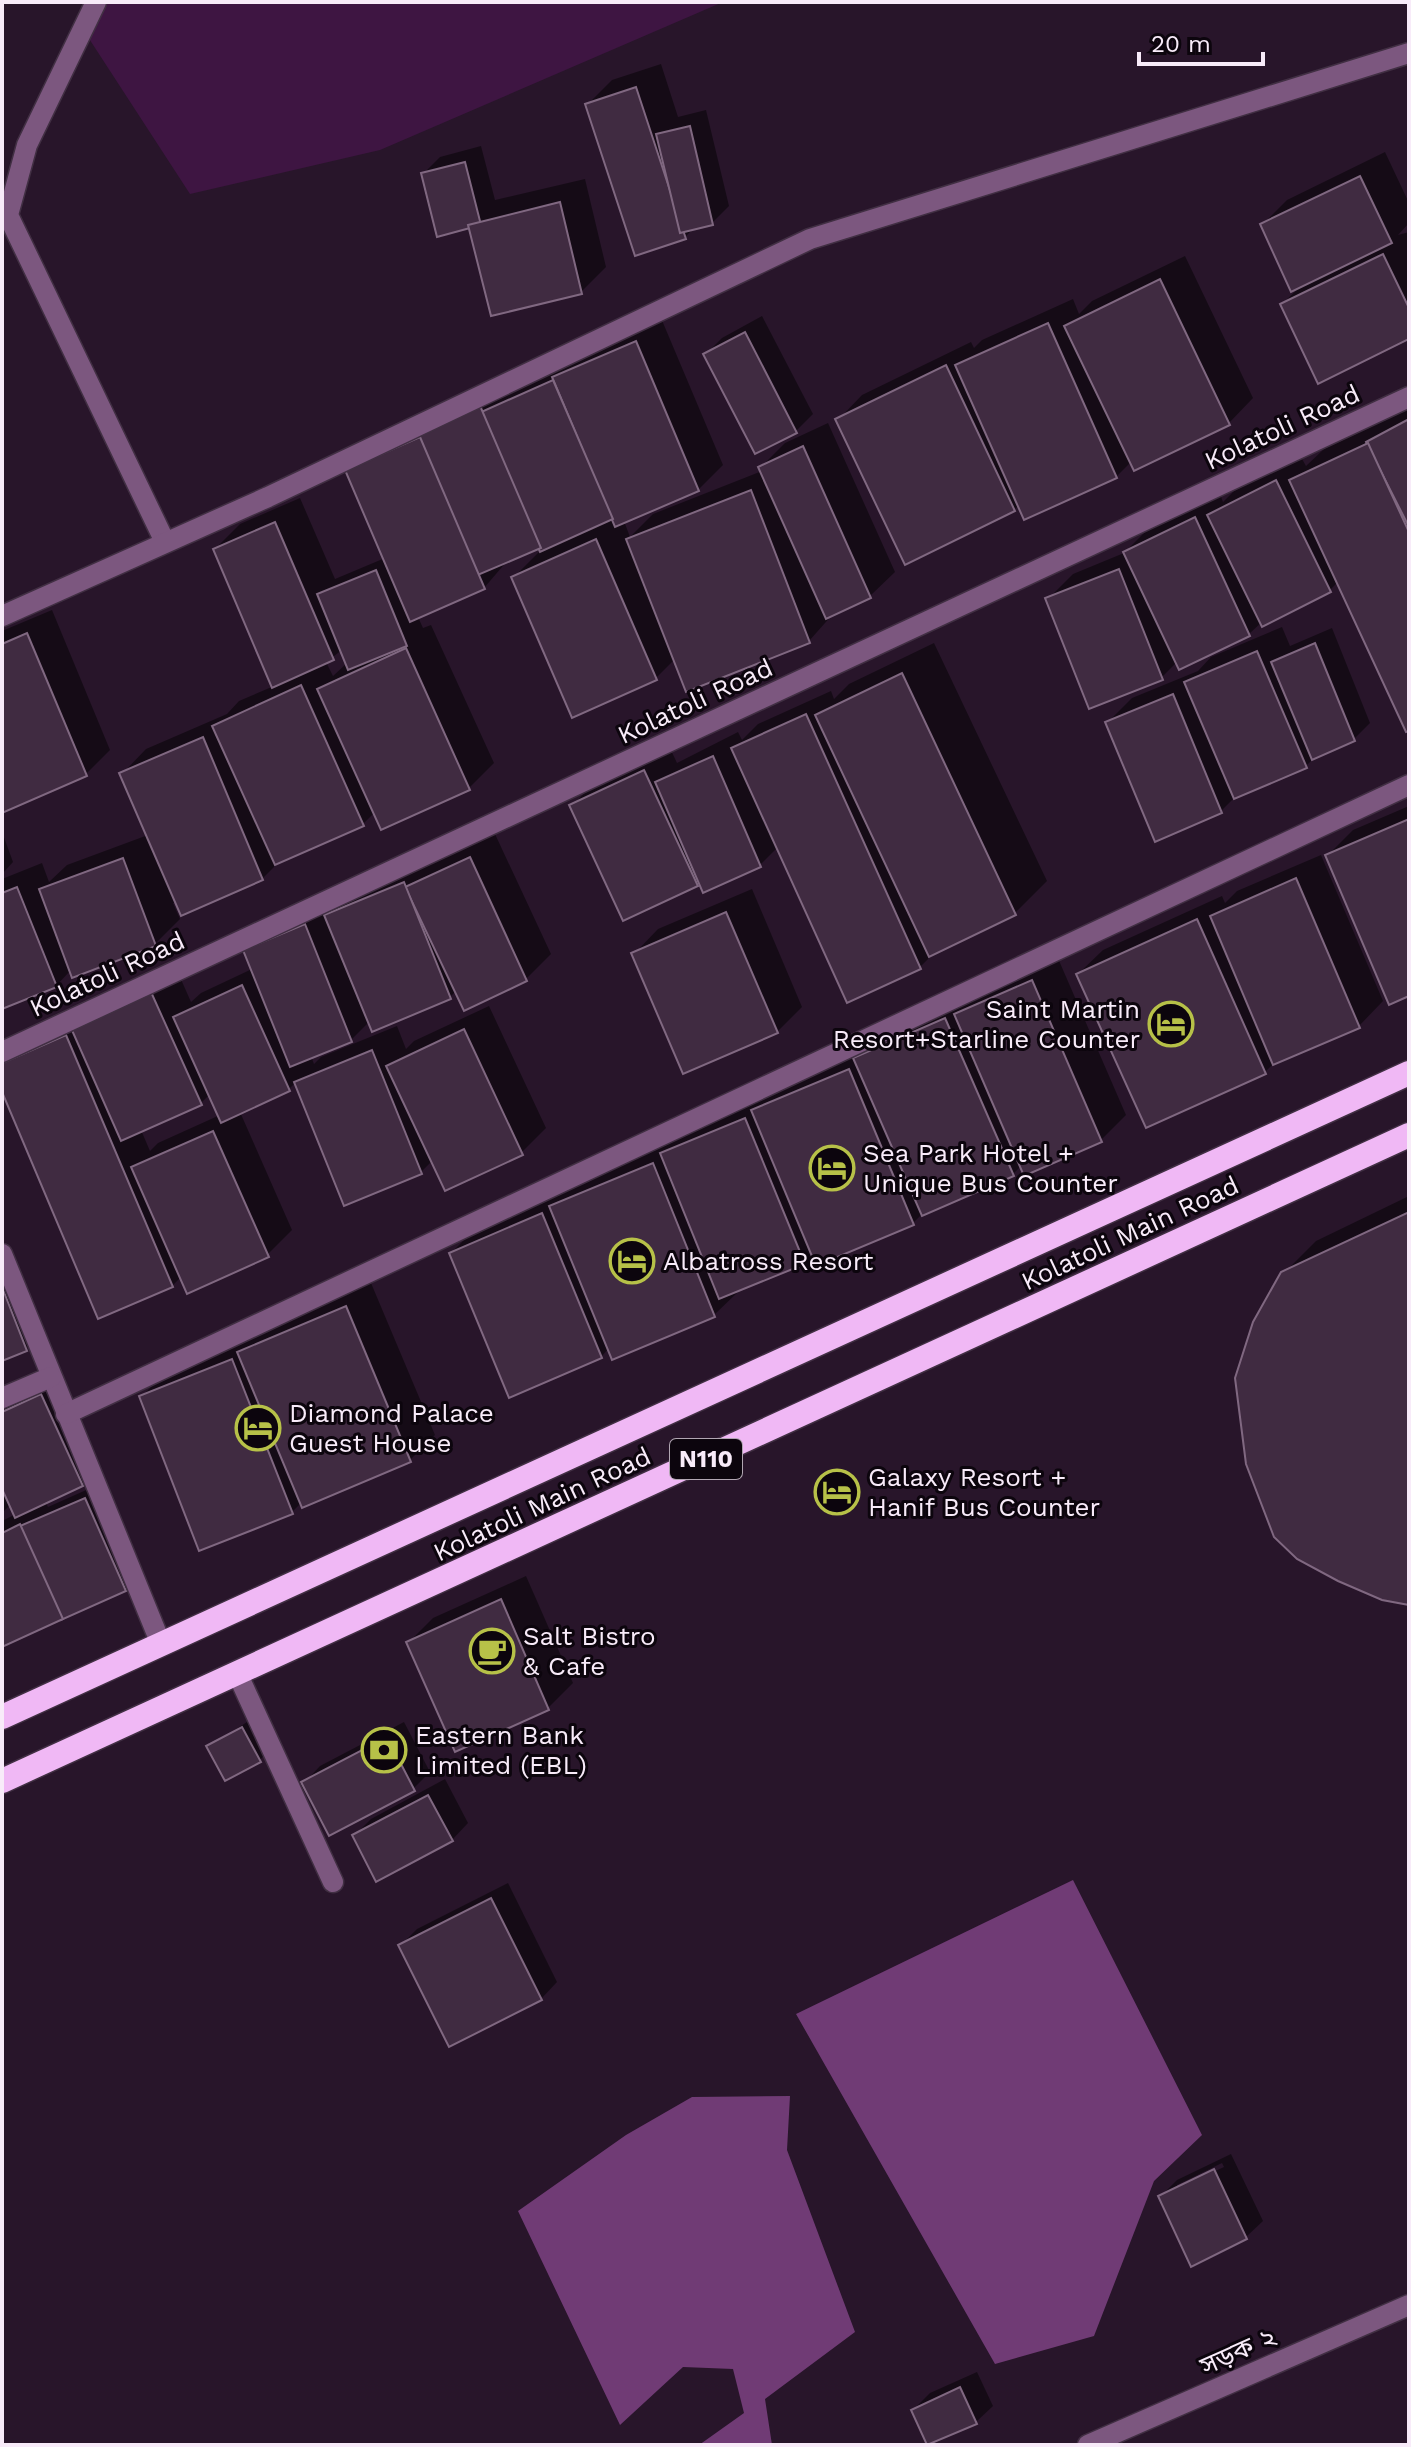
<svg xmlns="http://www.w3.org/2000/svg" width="1411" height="2447" viewBox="0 0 1411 2447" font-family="'Work Sans','Noto Sans Bengali',sans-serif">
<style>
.green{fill:#3e1542}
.water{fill:#703b75}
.shadow{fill:#0007;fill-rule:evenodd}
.building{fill:#402b41;stroke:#806881;stroke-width:2}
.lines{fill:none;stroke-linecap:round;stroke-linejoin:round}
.lane-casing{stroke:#412f43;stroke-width:23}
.street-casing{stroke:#412f43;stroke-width:23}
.highway-casing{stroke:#412f43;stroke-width:27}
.lane{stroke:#7c577f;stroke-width:20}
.street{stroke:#7c577f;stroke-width:20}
.highway{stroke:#f0b8f5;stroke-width:24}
.labels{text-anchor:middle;stroke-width:6;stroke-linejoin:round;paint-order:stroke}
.shield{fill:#0c050d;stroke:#b1a6b2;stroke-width:2}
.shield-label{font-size:24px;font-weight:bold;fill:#f8ebf9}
.street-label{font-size:26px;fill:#f8ebf9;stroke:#0c050d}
.poi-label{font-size:26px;fill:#f8ebf9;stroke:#0c050d;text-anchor:start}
</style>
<rect width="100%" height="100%" fill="#28152a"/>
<polygon class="green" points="102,2 723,2 380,150 190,194 86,34"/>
<g class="water">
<polygon points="1073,1880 1202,2135 1154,2181 1094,2336 995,2364 796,2014"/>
<polygon points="790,2096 787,2150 855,2332 765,2399 772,2445 699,2445 744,2413 733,2369 683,2367 620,2425 518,2211 626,2135 692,2097"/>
</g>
<g class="shadow">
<polygon points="661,64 678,117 706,110 729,206 712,223 695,227 685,237 587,105 612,80"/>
<polygon points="481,146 495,200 585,179 606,267 581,292 470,223 423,174 440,157"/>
<polygon points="1385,152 1409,203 1409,223 1398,235 1409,232 1409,337 1282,304 1301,286 1262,225 1287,200"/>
<polygon points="1185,256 1253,398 1229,423 1132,461 1116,477 1019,505 1014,510 838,420 862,395 971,342 974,348 982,340 1073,299 1079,314 1092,301"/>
<polygon points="762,316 813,414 796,431 755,452 706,354 722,338"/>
<path d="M 661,318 L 723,465 L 698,490 L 624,521 L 630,537 L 653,514 L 762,471 L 760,468 L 785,443 L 828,423 L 895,572 L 870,596 L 833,614 L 809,641 L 675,659 L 656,678 L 514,577 L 539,552 L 552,547 L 550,543 L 508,560 L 484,588 L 418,617 L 423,628 L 431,625 L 494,763 L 469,788 L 375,812 L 363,824 L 280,861 L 262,879 L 173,903 L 180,919 L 155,944 L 71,970 L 56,986 L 2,1007 L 2,879 L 42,863 L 49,882 L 67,865 L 148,835 L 122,774 L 146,749 L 227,714 L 239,701 L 274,686 L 215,549 L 240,524 L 300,498 L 335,579 L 385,558 L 347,470 ZM 342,650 L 347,663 L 333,676 L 326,662 Z"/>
<polygon points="1409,409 1409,728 1338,582 1330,590 1262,622 1249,634 1180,668 1177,662 1161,678 1048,599 1073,574 1124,553 1150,527 1220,494 1223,502 1234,491 1301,457 1306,466 1324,449"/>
<polygon points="52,610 110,750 86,774 2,811 2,631"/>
<polygon points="1282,627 1290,646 1332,628 1370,723 1354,739 1317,755 1306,766 1236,796 1221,811 1107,723 1132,698 1198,671 1211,657"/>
<polygon points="934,643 1047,881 1015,913 935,952 920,967 778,847 760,865 700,883 624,919 572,806 596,781 669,746 677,763 738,732 742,740 758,724 831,691 834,699 849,684"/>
<polygon points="1409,806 1409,994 1328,855 1353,830"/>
<polygon points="2,832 13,862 2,874"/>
<path d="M 495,834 L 551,954 L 526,979 L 465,1008 L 456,991 L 449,998 L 369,1022 L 351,1040 L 311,1056 L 314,1064 L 321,1057 L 397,1026 L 406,1049 L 414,1041 L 489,1006 L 546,1128 L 521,1153 L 433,1160 L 421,1172 L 296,1082 L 289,1089 L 240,1112 L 292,1230 L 267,1255 L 181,1277 L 172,1286 L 2,1087 L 2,1059 L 176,968 L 191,1002 L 201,993 L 252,969 L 245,950 L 429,858 L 431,864 ZM 210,1094 L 220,1115 L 158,1143 L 150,1151 L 141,1130 L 201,1103 Z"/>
<polygon points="1321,855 1383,1001 1359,1026 1275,1062 1265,1072 1078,974 1103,950 1222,896 1225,903 1237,891"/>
<polygon points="752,889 802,1007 777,1032 634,954 658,929"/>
<polygon points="1057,956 1126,1115 1101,1140 1025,1173 1022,1165 1012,1175 922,1214 913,1223 813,1253 804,1262 739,1291 714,1315 609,1348 601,1357 451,1253 476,1228 576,1181 674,1141 687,1128"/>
<polygon points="1409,1196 1409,1603 1283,1274 1316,1241"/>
<polygon points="2,1267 42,1332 26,1349 2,1358"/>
<polygon points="371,1283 435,1435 410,1460 302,1502 292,1512 141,1397 185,1353 278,1322"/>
<polygon points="58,1378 99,1467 82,1484 45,1501 48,1507 102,1483 142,1572 125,1589 2,1645 2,1521 16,1514 11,1504 2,1513 2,1405"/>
<polygon points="526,1576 573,1683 548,1708 408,1643 433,1618"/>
<polygon points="250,1720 267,1752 260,1760 209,1747"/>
<polygon points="404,1722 430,1772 413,1789 304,1783 320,1766"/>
<polygon points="445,1779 468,1823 452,1840 354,1836 371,1819"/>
<polygon points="508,1883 557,1982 541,1999 401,1945 417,1929"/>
<path d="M 1231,2154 L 1263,2221 L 1246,2237 L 1160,2197 L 1177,2180 ZM 1222,2163 L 1224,2167 L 1177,2189 L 1177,2185 Z"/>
<polygon points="977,2372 993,2406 976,2422 929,2445 913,2410 930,2393"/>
</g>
<g class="building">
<polygon points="636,87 686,239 635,256 585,104"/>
<polygon points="690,126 713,225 680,233 656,134"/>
<polygon points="465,162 481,225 437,237 421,173"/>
<polygon points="1360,176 1392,243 1291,292 1260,224"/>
<polygon points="560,202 582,294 491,316 468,225"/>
<polygon points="1383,254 1409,308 1409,339 1318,384 1280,304"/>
<polygon points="1160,279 1230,425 1134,471 1064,326"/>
<polygon points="1048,323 1117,478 1024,520 955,365"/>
<polygon points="745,332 797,433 755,454 703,354"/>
<polygon points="636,341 699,491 615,527 552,377"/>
<polygon points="946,365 1015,511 905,565 835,419"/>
<polygon points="553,380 613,519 540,552 479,413"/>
<polygon points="478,401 541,548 473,577 411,430"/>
<polygon points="1409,419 1409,527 1366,442"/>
<polygon points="420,437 485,589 410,622 345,470"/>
<polygon points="1368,443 1409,532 1409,731 1406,732 1289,480"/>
<polygon points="803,446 871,598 826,619 758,467"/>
<polygon points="1276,480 1331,592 1262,627 1207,515"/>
<polygon points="751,490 810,643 686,692 626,539"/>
<polygon points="1195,517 1250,636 1179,670 1123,552"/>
<polygon points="275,522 334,660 272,688 213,549"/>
<polygon points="596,539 657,680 572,718 511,577"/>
<polygon points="1119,569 1163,680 1089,709 1045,598"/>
<polygon points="376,570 407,646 348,670 317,594"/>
<polygon points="27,633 87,776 2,813 2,644"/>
<polygon points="1315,643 1355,741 1312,760 1271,662"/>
<polygon points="406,648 470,790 381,830 317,689"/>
<polygon points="1257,651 1307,768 1234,799 1184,682"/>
<polygon points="902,673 1016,915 929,957 815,715"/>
<polygon points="301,685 364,826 275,865 212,726"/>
<polygon points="1173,694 1222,813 1155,842 1105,722"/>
<polygon points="806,714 921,969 847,1003 731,748"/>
<polygon points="203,737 263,880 181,916 119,773"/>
<polygon points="713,756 761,867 703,893 655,782"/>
<polygon points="644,770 698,886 623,921 569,805"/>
<polygon points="1409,819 1409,996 1389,1005 1325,855"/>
<polygon points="470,857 527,981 464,1011 405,887"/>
<polygon points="123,858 156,946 72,978 39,889"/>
<polygon points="1296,878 1360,1028 1273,1065 1210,916"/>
<polygon points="404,882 451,999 372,1032 324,915"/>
<polygon points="17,887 57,987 2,1009 2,893"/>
<polygon points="726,912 778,1033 683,1074 631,953"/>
<polygon points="1197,919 1266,1074 1146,1128 1076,974"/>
<polygon points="305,924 352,1042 290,1067 243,950"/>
<polygon points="1032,980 1102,1142 1024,1176 954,1014"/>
<polygon points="242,985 290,1091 221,1123 173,1017"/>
<polygon points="151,992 202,1105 121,1141 71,1028"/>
<polygon points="945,1018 1014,1176 922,1216 853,1058"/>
<polygon points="464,1029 523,1155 445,1191 386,1066"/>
<polygon points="66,1035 173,1287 98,1319 2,1092 2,1063"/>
<polygon points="372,1050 422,1174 344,1206 294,1082"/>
<polygon points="849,1069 914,1225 816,1266 751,1110"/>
<polygon points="745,1118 805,1264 719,1299 660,1153"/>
<polygon points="213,1131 269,1257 187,1294 131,1167"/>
<polygon points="653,1163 715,1317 612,1360 549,1206"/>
<polygon points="1409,1212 1409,1605 1382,1600 1338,1581 1297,1559 1274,1537 1246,1464 1235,1378 1253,1322 1281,1272"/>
<polygon points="542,1213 602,1358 509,1398 449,1253"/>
<polygon points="2,1287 27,1351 2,1361"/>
<polygon points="346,1306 411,1462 302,1508 237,1352"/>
<polygon points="232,1359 293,1514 199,1551 139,1396"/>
<polygon points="41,1394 83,1486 15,1518 2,1489 2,1412"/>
<polygon points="85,1498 126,1591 61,1620 20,1526"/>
<polygon points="20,1524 63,1619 2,1647 2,1533"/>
<polygon points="501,1599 549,1710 455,1752 406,1642"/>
<polygon points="242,1727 261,1762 225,1781 206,1746"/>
<polygon points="387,1737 415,1791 329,1836 301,1782"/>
<polygon points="428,1795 453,1841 376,1882 352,1835"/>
<polygon points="491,1898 542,2000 449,2047 398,1945"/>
<polygon points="1214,2169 1247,2239 1191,2267 1158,2196"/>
<polygon points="960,2387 977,2424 927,2445 911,2410"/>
</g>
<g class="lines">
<g class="lane-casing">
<polyline id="lane" points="238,1675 333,1882"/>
</g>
<g class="street-casing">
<g id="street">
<polyline points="96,2 27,145 8,215 165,542"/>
<polyline points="2,616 268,497 810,239 1409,53"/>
<polyline points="2,1052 1409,397"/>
<polyline points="2,1254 161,1644"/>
<polyline points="2,1398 51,1377"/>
<polyline points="66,1414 1409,785"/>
<polyline points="1088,2445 1409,2305"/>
</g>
</g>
<g class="highway-casing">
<g id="highway">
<polyline points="2,1717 1409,1073"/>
<polyline points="2,1781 1409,1135"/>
</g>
</g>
<use href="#lane" class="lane"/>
<use href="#street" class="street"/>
<use href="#highway" class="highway"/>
</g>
<defs>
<g id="hotel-ring" transform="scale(2.3)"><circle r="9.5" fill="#0c050d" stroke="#b7c148" stroke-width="1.5"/><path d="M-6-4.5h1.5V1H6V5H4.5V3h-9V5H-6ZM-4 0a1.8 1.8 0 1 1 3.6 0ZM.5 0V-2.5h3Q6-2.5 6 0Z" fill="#b7c148"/></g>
<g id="cafe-ring" transform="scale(2.3)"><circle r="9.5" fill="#0c050d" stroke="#b7c148" stroke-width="1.5"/><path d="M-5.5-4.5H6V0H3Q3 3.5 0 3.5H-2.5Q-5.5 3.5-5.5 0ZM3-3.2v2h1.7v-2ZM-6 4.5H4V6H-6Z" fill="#b7c148"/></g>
<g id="bank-ring" transform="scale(2.3)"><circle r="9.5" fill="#0c050d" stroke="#b7c148" stroke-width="1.5"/><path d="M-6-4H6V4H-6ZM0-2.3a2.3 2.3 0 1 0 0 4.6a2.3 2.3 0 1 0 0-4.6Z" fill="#b7c148"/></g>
</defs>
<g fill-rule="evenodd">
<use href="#hotel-ring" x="1171" y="1024"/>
<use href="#hotel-ring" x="832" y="1168"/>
<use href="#hotel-ring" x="632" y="1261"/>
<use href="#hotel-ring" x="258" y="1428"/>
<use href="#hotel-ring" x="837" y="1492"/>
<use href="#cafe-ring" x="492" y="1651"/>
<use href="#bank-ring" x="384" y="1750"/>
</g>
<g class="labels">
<rect class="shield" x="670" y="1439" width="72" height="40" rx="6"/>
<g class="shield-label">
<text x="706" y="1467">N110</text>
</g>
<g class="street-label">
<text transform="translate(1282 427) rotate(-25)" y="9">Kolatoli Road</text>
<text transform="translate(695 701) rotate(-25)" y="9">Kolatoli Road</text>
<text transform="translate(107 974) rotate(-25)" y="9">Kolatoli Road</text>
<text transform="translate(1130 1233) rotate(-25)" y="9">Kolatoli Main Road</text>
<text transform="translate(542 1504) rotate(-25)" y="9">Kolatoli Main Road</text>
<text transform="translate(1238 2351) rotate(-24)" y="9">সড়ক ২</text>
</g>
<g class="poi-label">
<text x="1140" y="1018" text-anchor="end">Saint Martin<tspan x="1140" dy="30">Resort+Starline Counter</tspan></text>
<text x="863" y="1162">Sea Park Hotel +<tspan x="863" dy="30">Unique Bus Counter</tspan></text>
<text x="663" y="1270">Albatross Resort</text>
<text x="289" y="1422">Diamond Palace<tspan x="289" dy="30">Guest House</tspan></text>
<text x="868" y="1486">Galaxy Resort +<tspan x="868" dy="30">Hanif Bus Counter</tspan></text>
<text x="523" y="1645">Salt Bistro<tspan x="523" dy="30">&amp; Cafe</tspan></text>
<text x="415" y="1744">Eastern Bank<tspan x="415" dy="30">Limited (EBL)</tspan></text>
</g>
</g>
<rect width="1411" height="2447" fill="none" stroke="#f8ebf9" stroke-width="8"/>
<path d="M1139 52v12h124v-12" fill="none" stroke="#f8ebf9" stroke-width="4"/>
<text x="1151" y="52" font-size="24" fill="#f8ebf9" stroke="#0c050d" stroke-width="6" paint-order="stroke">20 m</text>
</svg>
